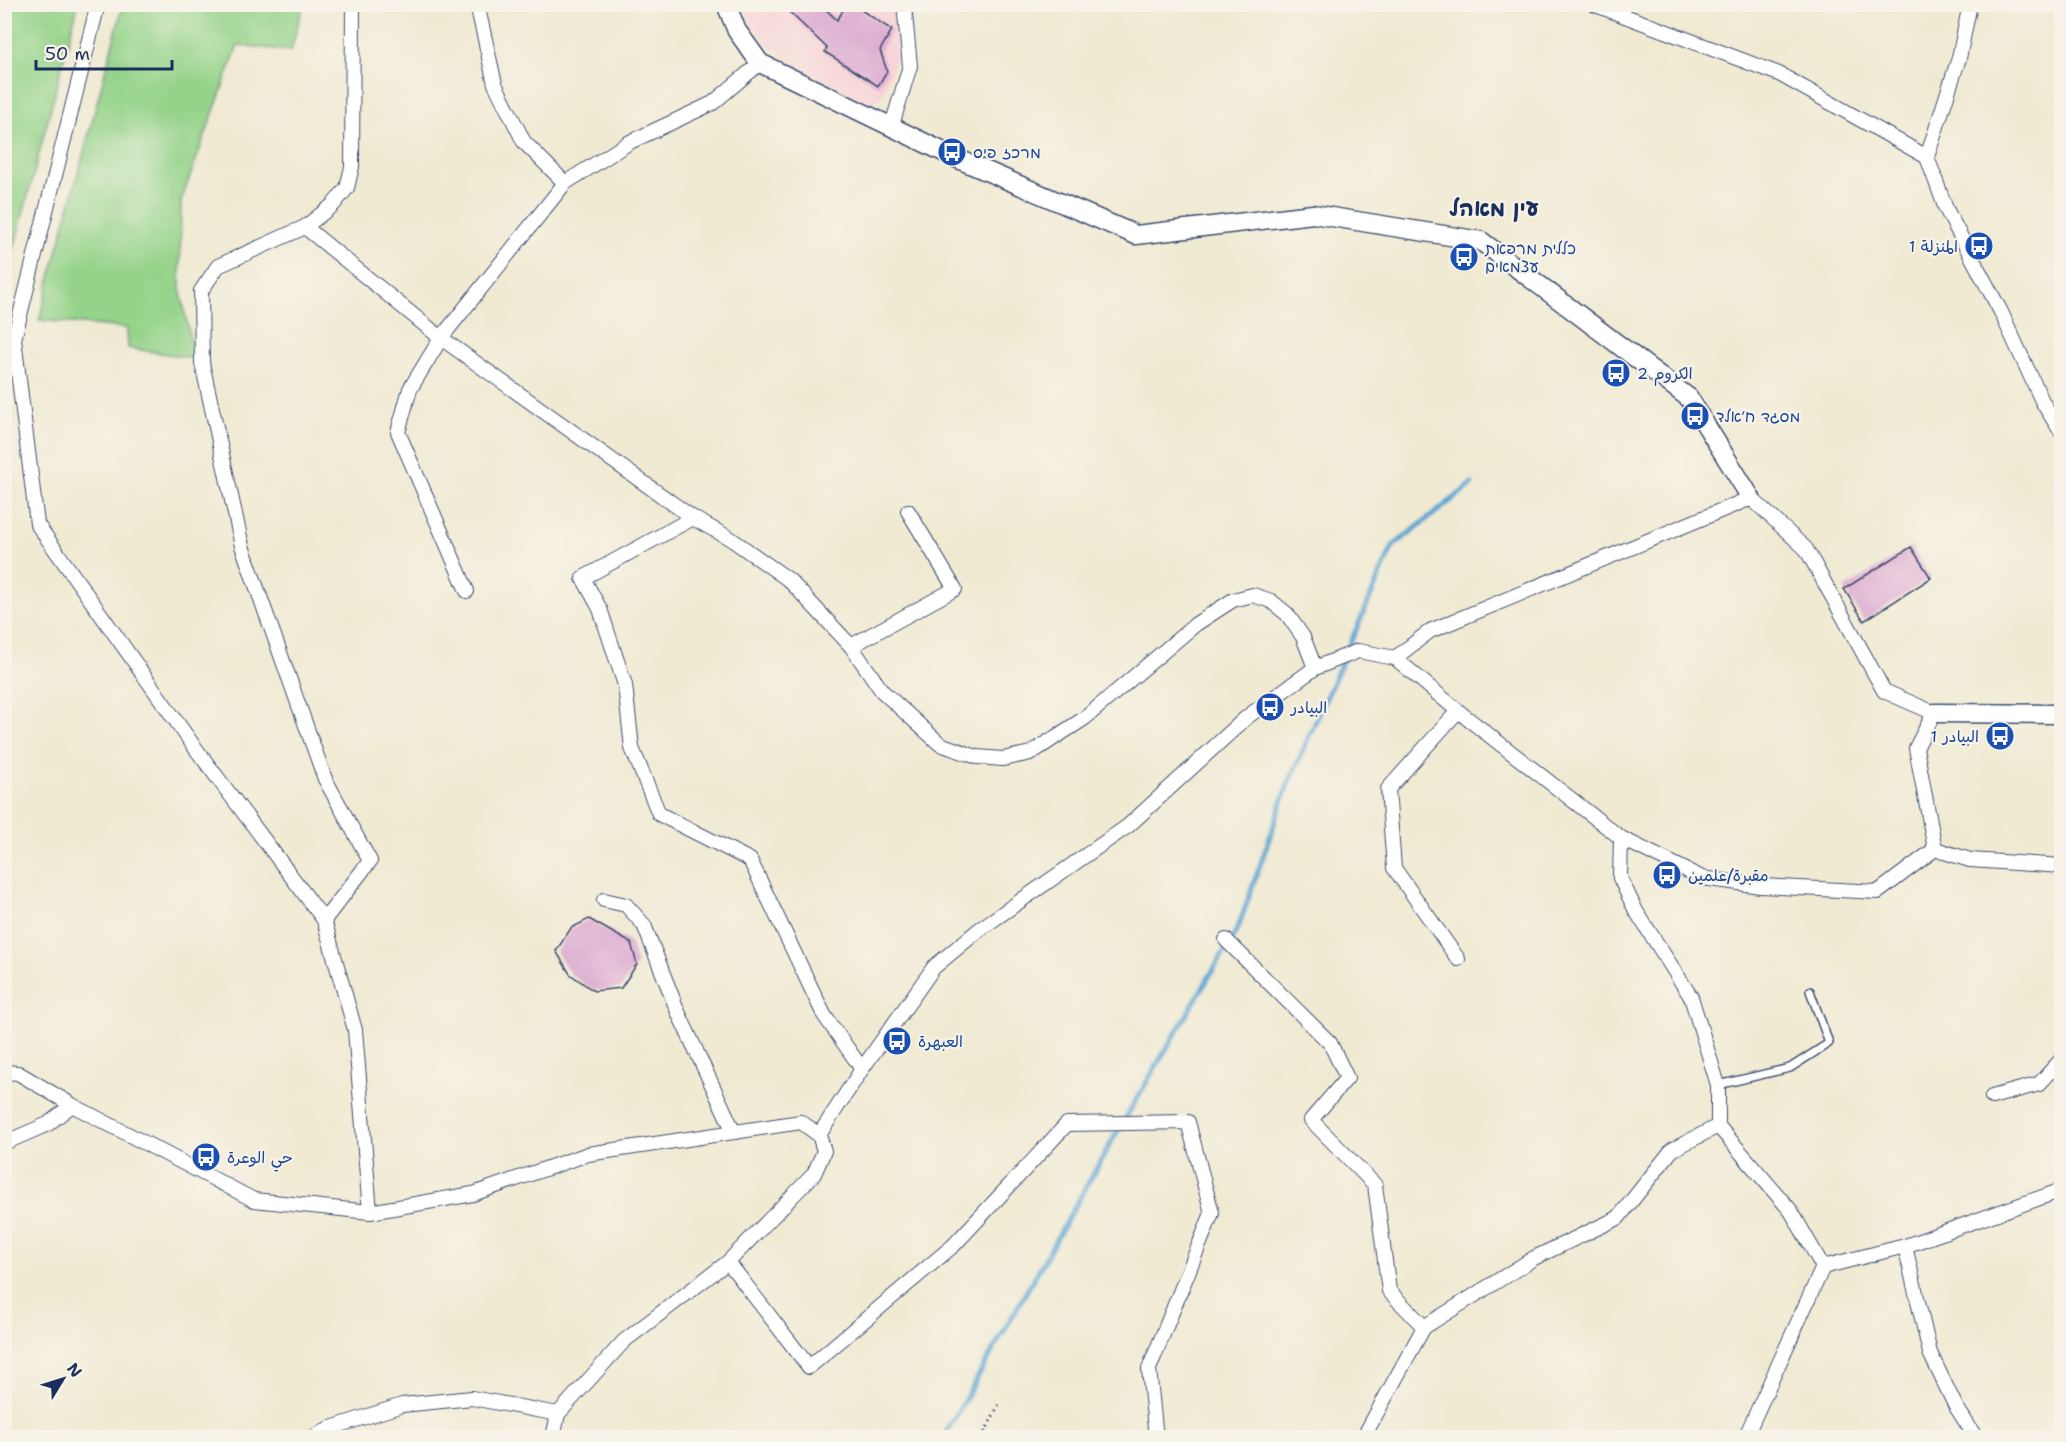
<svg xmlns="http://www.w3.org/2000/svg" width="2066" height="1442" viewBox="0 0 2066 1442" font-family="'Shantell Sans','Playpen Sans Arabic','Playpen Sans Hebrew',sans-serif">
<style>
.built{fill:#f7cfd3}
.grass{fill:#94d389;stroke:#588174;stroke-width:1.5}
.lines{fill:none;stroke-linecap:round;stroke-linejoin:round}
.stream{stroke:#5ba5d3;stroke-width:5}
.building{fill:#dba6cf}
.service-casing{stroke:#3b4b6f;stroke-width:10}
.minor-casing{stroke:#3b4b6f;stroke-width:16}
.tertiary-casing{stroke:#3b4b6f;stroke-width:21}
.path{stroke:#3b4b6f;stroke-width:3;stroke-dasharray:1.5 4.5;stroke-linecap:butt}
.service{stroke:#fff;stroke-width:7}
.minor{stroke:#fff;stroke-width:14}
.tertiary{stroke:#fff;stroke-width:18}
.labels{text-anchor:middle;stroke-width:4.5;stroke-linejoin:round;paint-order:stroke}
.transit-label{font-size:16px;fill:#164399;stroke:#f7f3e8;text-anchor:start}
.district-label{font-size:22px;font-weight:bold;fill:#1b2f5e;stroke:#f7f3e8}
</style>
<rect width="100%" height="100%" fill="#f7f3e8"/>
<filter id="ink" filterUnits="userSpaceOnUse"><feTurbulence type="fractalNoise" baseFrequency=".0167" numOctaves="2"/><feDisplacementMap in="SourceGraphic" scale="12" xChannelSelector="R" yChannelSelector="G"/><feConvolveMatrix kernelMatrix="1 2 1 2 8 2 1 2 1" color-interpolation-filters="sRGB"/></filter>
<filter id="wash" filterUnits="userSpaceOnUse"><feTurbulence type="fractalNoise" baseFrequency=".008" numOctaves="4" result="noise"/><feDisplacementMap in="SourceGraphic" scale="24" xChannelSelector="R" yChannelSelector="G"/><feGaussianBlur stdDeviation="1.35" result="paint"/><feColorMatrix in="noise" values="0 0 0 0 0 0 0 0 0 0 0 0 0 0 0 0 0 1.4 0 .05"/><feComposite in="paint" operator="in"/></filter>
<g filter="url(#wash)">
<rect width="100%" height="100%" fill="#f0ead2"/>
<polygon class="built" points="742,5 895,5 900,37 895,62 884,92 879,99 870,104 787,60 769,46 753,27"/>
<g class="grass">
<polygon points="4,5 78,5 5,283 4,282"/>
<polygon points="123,5 303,5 291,51 238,45 181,201 180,288 194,358 128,348 127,328 39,320"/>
</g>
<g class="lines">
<polyline class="stream" points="943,1438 1116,1134 1238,928 1289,782 1393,546 1472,484"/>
</g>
<g id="blocks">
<g class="building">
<polygon points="781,4 820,4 837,20 847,4 852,4 892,30 880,50 887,71 878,86 825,52 827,48"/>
<polygon points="1911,547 1931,578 1864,621 1844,589"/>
<polygon points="589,919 631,943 637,964 621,988 594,991 570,974 556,951 571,928"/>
</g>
</g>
</g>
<g filter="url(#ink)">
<use href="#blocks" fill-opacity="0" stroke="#3b4b6f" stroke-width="1.5"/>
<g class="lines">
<g class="service-casing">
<polyline id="service" points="1718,1085 1790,1068 1829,1043 1810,991"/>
</g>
<g class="minor-casing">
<g id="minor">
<polyline points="98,4 14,339 37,524 193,745 324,920 355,1030 370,1212"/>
<polyline points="477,4 495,84 524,142 565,183"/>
<polyline points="1593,4 1779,74 1927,157"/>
<polyline points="1970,4 1959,58 1927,157 1946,209 2001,312 2043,403 2062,433"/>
<polyline points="891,128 910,66 904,4"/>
<polyline points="305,227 441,338 693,518"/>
<polyline points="908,511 955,589 851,646 882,691 940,744 977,757 1003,759 1031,753 1085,718 1196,624 1233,600 1253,595 1271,601 1287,614 1303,637 1315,668"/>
<polyline points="467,591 398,432 410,389 441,338 565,183 630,142 713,103 760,63"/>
<polyline points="851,646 789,580 731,539 693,518 583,578 600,609 625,685 632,748 659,814 750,860 824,1015 862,1069"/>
<polyline points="1458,711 1388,789 1394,868 1458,959"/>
<polyline points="1621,838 1620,878 1636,911 1691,997 1718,1085 1718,1126"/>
<polyline points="1935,849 1970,860 2062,866"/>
<polyline points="604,900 626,905 644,925 678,1012 734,1132"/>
<polyline points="324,920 370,861 325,779 242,546 202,363 201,291 218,266 305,227 333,205 347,188 352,167 353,4"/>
<polyline points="1226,940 1330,1043 1347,1078 1311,1120 1375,1185 1389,1291 1424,1327"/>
<polyline points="4,1072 18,1073 72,1105 254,1200 370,1212 473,1194 588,1154 801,1122 819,1135"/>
<polyline points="1992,1097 2039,1084 2062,1059"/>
<polyline points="4,1143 48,1124 72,1105"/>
<polyline points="1905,1246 1930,1353 1955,1405 1976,1438"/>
<polyline points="728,1262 809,1367 954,1245 1067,1124 1188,1122 1212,1213 1149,1369 1156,1438"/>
<polyline points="312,1438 328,1429 402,1405 472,1398 558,1414"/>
<polyline points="553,1438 558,1414 624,1341 728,1262 814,1174 824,1151 819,1135 862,1069 934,967 980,929 1128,826 1247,717 1315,668 1358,651 1395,658 1430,631 1751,498 1806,549 1884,691 1934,713 1916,748 1935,849 1878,892 1761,886 1702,878 1621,838 1458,711 1395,658"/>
<polyline points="1363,1438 1424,1327 1534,1258 1618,1218 1672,1150 1718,1126 1791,1211 1823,1267"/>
<polyline points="1745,1438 1823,1267 1905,1246 2062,1190"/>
</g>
</g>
<g class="tertiary-casing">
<g id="tertiary">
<polyline points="726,4 737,31 760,63 956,158 1136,235 1313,214 1481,241 1689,398 1751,498"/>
<polyline points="1934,713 2062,714"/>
</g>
</g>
<polyline class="path" points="982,1438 1000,1402"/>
<use href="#service" class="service"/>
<use href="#minor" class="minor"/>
<use href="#tertiary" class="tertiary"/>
</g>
</g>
<defs>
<g id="bus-disc" transform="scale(1.5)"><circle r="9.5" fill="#1a4fb4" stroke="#f7f3e8"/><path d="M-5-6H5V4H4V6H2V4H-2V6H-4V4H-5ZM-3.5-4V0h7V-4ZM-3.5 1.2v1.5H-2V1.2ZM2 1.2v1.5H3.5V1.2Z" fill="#fff"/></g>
</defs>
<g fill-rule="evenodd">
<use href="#bus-disc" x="952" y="152"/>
<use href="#bus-disc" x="1979" y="246"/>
<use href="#bus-disc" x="1464" y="257"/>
<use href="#bus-disc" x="1616" y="373"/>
<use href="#bus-disc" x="1695" y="416"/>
<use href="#bus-disc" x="1270" y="707"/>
<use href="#bus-disc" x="2000" y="736"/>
<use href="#bus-disc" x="1667" y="875"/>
<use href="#bus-disc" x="897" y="1041"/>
<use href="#bus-disc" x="206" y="1157"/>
</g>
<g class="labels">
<g class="transit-label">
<text x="973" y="158">מרכז פיס</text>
<text x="1958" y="252" text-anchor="end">المنزلة 1</text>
<text x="1485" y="254">כללית מרפאת<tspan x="1485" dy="18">עצמאים</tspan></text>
<text x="1637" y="379">الكروم 2</text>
<text x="1716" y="422">מסגד ח׳אלד</text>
<text x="1291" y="713">البيادر</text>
<text x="1979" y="742" text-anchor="end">البيادر 1</text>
<text x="1688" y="881">مقبرة/علمين</text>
<text x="918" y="1047">العبهرة</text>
<text x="227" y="1163">حي الوعرة</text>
</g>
<g class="district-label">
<text x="1494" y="216">עין מאהל</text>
</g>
</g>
<rect width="2066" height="1442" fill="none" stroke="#f7f3e8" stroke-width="24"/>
<g transform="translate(63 1379) rotate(52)" stroke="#f7f3e8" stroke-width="4.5" paint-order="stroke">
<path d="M0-4.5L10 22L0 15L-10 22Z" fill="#1b2f5e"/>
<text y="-9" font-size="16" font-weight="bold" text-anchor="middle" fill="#1b2f5e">N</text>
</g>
<path d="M36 60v9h136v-9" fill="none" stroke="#1b2f5e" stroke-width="3"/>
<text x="45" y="60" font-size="18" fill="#1b2f5e" stroke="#f7f3e8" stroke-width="4.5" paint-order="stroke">50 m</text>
</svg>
